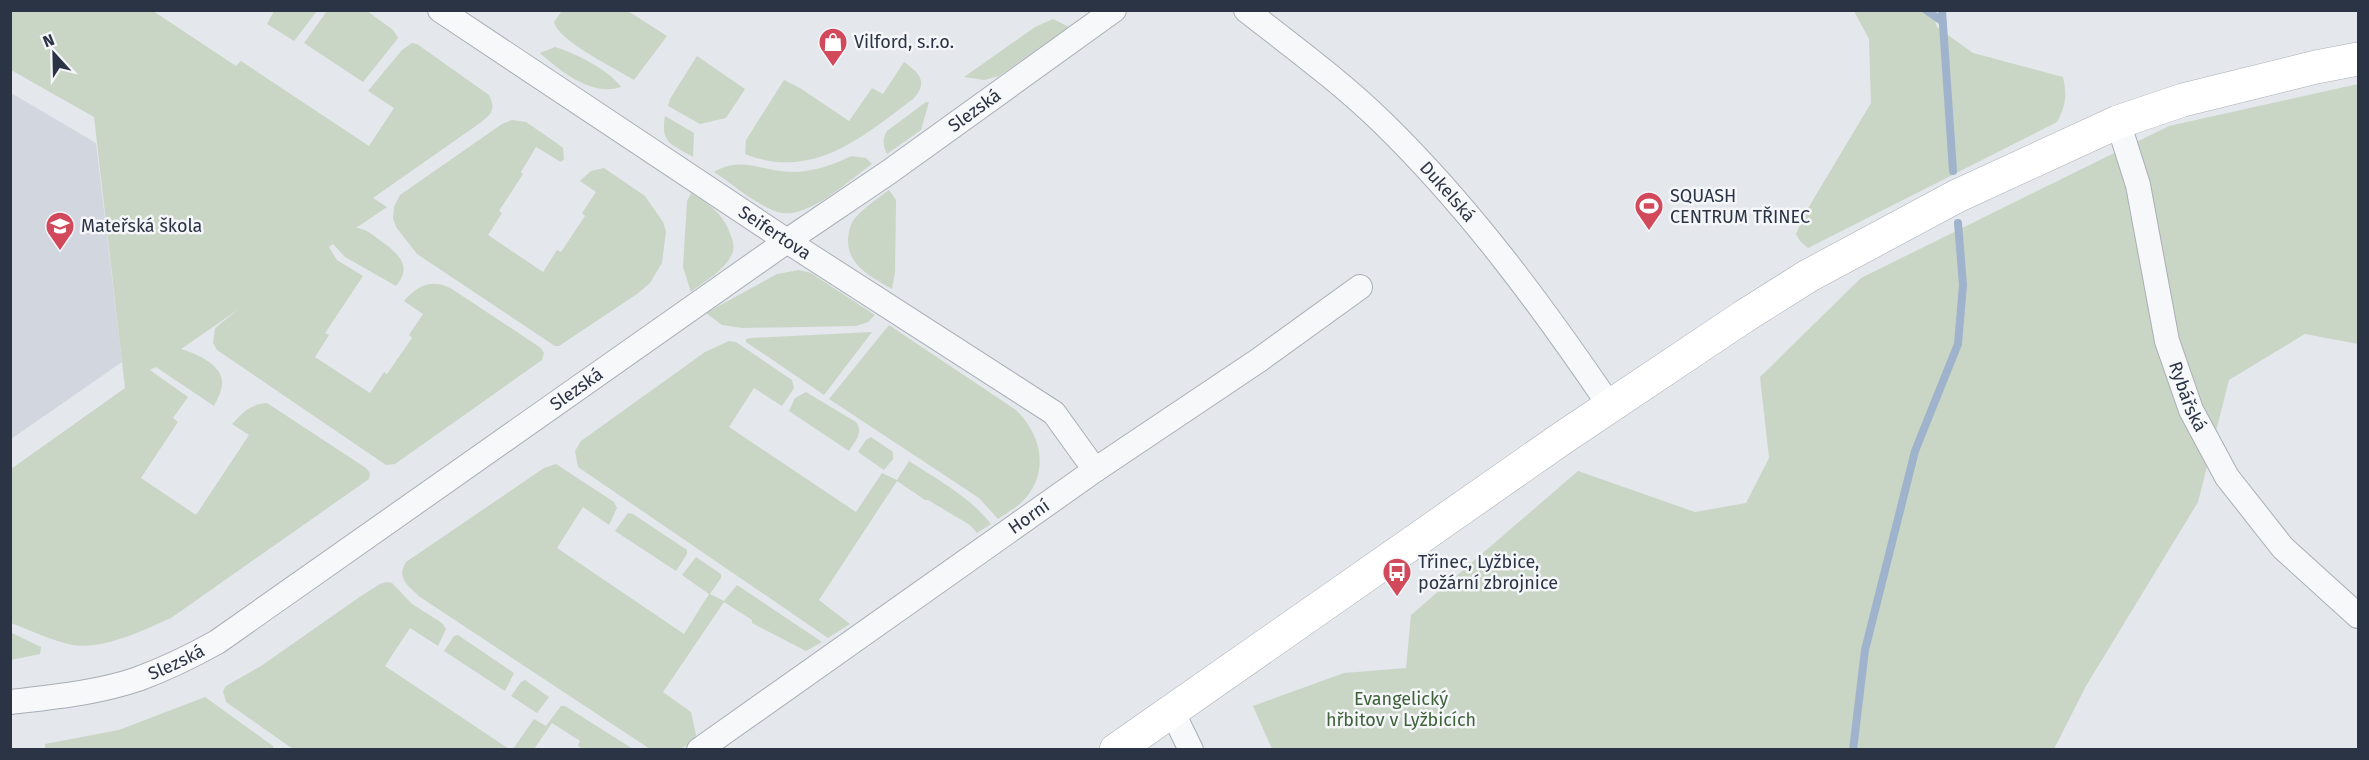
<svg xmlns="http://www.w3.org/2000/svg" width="2369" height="760" viewBox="0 0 2369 760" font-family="'Fira Sans',sans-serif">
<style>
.built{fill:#d2d6de}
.green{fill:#c9d6c5}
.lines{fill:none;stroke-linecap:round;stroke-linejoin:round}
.stream{stroke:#9fb4cc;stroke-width:8}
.street-casing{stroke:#a9aeb7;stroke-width:26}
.secondary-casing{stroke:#a9aeb7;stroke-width:34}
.street{stroke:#f7f8fa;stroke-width:24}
.secondary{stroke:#fff;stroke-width:33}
.labels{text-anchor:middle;stroke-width:5;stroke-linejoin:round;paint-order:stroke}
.poi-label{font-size:18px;fill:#2b3445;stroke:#f4f6f9;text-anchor:start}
.street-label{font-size:18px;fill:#2b3445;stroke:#f4f6f9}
.park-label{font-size:18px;fill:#3f6138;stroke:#f4f6f9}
</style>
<rect width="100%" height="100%" fill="#e4e7ec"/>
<polygon class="built" points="11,93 96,143 122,362 11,439"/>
<g class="green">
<path d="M 11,10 L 153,11 L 236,66 L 241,61 L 369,146 L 394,108 L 368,91 L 402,50 L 412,43 L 417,44 L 489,95 C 496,109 492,114 480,123 L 373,198 L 387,207 L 356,228 C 365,228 373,235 381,241 C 398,253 413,266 396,286 L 345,257 L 333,244 L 329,247 L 337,260 L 363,276 L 325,333 L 329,335 L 315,357 L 370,393 L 384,372 L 387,374 L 412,338 L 409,335 L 423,314 L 404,301 C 417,285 433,278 452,289 L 541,348 L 544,353 L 542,360 L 395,464 L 386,465 L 217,350 L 213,343 L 215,328 L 239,309 L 181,349 C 195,353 224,365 222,384 C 222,391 217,400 214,406 L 156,367 L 150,370 L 188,397 L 173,418 L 178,422 L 141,478 L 196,515 L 249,435 L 232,424 C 243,412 251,404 267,403 L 366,468 L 370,473 L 369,479 L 171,618 C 144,630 103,650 73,645 C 52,641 30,630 11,623 L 11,469 L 125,388 L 94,117 L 11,70 Z"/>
<polygon points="274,11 317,11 294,41 267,24"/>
<polygon points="327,11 367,11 393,30 398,38 363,82 304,43"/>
<path d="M 562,11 L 628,11 L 667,36 L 634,80 C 617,69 558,41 554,22 Z"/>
<path d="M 1854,11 L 1932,11 L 1937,27 L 1973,53 L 2063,77 C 2067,95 2066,106 2057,122 L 1808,248 L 1800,241 L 1796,234 L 1804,215 L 1871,103 L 1869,39 Z"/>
<polygon points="1053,19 1069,27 999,76 984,80 964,77 1035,27"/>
<path d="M 555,47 C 575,53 609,70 621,87 C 592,97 560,71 540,53 Z"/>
<polygon points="697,56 745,89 726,118 700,124 668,106 670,99"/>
<path d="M 904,62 C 921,74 928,83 913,99 C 862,137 813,181 745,154 L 746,140 L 784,80 L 800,88 L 849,121 L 872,88 L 883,94 Z"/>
<polygon points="2358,84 2358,344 2305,334 2229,380 2198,502 2086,686 2054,749 1272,749 1253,706 1344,673 1406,668 1411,615 1578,471 1695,512 1746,503 1769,458 1760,377 1861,278 2169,126"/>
<path d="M 926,102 L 929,102 L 921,130 L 887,154 C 883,146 882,139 887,131 Z"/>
<path d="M 665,116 L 694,133 L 693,157 C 672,144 660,144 665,116 Z"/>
<polygon points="512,120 526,122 558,144 563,148 564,159 561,162 536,147 521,172 523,174 499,211 502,213 488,235 543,272 557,250 561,252 585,216 582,213 596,192 580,181 591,171 604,168 645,196 663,222 666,231 662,263 650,283 637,294 559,346 555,346 417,254 396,227 393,218 394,207 400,195 502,124"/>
<path d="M 851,156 L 866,158 L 872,164 C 849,180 807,221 778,212 C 756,205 734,185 714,172 C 741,155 763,172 792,172 C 812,172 834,165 851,156 Z"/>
<path d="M 889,190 L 896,200 L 896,206 L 895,273 L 892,289 C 872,277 847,266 848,239 C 849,231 850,223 856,217 C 865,207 878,198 889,190 Z"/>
<path d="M 691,193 C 710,205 724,214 731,236 C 733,241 735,248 732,254 C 726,269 704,282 691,292 L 683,267 L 687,201 Z"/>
<polygon points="799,270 811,273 875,315 868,322 856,326 742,328 722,325 706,313 777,274"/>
<path d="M 889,325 L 1016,410 C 1043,436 1050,475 1021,503 C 1014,509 1005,514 998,519 L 979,498 L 829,399 Z"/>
<polygon points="872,332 824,395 746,342 746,339 751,338"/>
<path d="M 729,341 L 736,342 L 792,380 L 794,388 L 782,406 L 754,388 L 729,427 L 856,512 L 882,473 L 897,480 L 909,461 C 938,480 969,496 991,524 L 977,533 L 970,525 L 928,500 L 925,500 L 897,481 L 819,600 L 850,624 L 828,638 L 578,467 L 575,451 L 581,441 L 705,352 Z"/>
<path d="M 806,392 L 856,422 C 864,433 855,441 849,451 L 789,411 L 795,398 Z"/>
<polygon points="871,437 893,452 893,459 884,470 858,452 866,440"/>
<path d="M 556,464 L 614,502 L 617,508 L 609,525 L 583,507 L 557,548 L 684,634 L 709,594 L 682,575 L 696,557 L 721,574 L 721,578 L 710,594 L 724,601 L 737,585 L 822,642 L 806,651 L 752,623 L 752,620 L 724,602 L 663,692 L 691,712 L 696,735 L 695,741 L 680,749 L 650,749 L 420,597 C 408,586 396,578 406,562 L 544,468 Z"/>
<polygon points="628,513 633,514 687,550 687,554 676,571 615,531"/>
<polygon points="387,582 392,583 412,604 442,623 446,629 438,646 410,628 385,666 509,749 293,749 226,702 223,691 226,686 261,666 361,596 380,584"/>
<polygon points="10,632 41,647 40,654 11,660"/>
<polygon points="458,635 514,673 505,691 444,651 454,636"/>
<polygon points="525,680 549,697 537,713 511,696 521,682"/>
<polygon points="205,697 273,746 274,749 45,749 45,744 119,730"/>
<polygon points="561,706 565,706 633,749 583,749 578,746 580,741 552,723 534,749 513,749 534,719 546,726"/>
</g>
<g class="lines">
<g class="stream">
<polyline points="1926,10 1942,21"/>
<polyline points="1942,10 1953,171"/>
<polyline points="1853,750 1865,650 1915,451 1958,344 1963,285 1958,223"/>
</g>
<g class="street-casing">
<g id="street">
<path id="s1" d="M 440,10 L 787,241 L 1054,413 L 1095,470"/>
<path id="s2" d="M 1246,10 C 1293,47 1341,82 1383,123 C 1470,208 1542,306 1610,406"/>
<path id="s3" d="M 2118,122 L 2138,185 L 2167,341 L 2191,410 L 2227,477 L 2283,548 L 2358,616"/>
<path id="s4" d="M 10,702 C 53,697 97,693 138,679 C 165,669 192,656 217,642 L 787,241 L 889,172 L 1114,10"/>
<polyline points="1172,711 1191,750"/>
<path id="s5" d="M 699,750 L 1095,470 L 1259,360 L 1360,287"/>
</g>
</g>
<g class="secondary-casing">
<polyline id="secondary" points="1116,750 1561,439 1743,317 1808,276 1957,196 2118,122 2183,100 2316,67 2358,59"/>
</g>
<use href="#street" class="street"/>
<use href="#secondary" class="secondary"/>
</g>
<defs>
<g id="shop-pin" transform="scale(1.5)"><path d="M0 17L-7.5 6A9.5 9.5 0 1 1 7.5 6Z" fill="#d1495b" stroke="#f4f6f9"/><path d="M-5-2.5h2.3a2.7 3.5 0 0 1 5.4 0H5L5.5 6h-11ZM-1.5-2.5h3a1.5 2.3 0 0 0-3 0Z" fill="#fff"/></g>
<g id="stadium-pin" transform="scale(1.5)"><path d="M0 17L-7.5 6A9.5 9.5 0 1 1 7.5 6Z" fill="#d1495b" stroke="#f4f6f9"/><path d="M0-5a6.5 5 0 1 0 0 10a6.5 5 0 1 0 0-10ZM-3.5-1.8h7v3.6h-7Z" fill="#fff"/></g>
<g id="school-pin" transform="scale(1.5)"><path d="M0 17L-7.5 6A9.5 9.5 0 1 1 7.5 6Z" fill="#d1495b" stroke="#f4f6f9"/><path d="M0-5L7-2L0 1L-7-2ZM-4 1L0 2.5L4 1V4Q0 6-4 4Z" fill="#fff"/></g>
<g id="bus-pin" transform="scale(1.5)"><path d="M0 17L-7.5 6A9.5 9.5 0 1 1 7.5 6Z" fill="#d1495b" stroke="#f4f6f9"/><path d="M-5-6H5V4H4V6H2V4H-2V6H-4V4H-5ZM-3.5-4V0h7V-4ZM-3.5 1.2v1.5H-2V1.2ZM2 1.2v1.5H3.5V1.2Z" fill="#fff"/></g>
</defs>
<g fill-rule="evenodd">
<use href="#shop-pin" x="833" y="42"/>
<use href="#stadium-pin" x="1649" y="206"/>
<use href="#school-pin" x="60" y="226"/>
<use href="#bus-pin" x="1397" y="572"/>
</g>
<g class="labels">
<g class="poi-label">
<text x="854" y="48">Vilford, s.r.o.</text>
<text x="1670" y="202">SQUASH<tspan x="1670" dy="21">CENTRUM TŘINEC</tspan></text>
<text x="81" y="232">Mateřská škola</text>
<text x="1418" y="568">Třinec, Lyžbice,<tspan x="1418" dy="21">požární zbrojnice</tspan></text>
</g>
<g class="street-label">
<text dy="6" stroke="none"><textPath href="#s4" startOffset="1143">Slezská</textPath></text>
<text dy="6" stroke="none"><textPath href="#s2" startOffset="272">Dukelská</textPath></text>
<text dy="6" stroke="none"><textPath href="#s1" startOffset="402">Seifertova</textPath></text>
<text dy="6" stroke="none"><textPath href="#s4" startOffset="657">Slezská</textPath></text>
<text dy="6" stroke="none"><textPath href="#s3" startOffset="284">Rybářská</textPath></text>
<text dy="6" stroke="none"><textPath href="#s5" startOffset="404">Horní</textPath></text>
<text dy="6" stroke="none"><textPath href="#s4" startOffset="172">Slezská</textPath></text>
</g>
<g class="park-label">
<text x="1401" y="705">Evangelický<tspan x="1401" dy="21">hřbitov v Lyžbicích</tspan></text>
</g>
</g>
<rect width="2369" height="760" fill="none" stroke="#2b3445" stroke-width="24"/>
<g transform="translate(54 54) rotate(338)" stroke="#f4f6f9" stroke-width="4.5" paint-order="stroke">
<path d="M0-4.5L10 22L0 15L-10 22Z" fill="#2b3445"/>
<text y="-9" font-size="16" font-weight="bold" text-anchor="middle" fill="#2b3445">N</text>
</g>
</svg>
